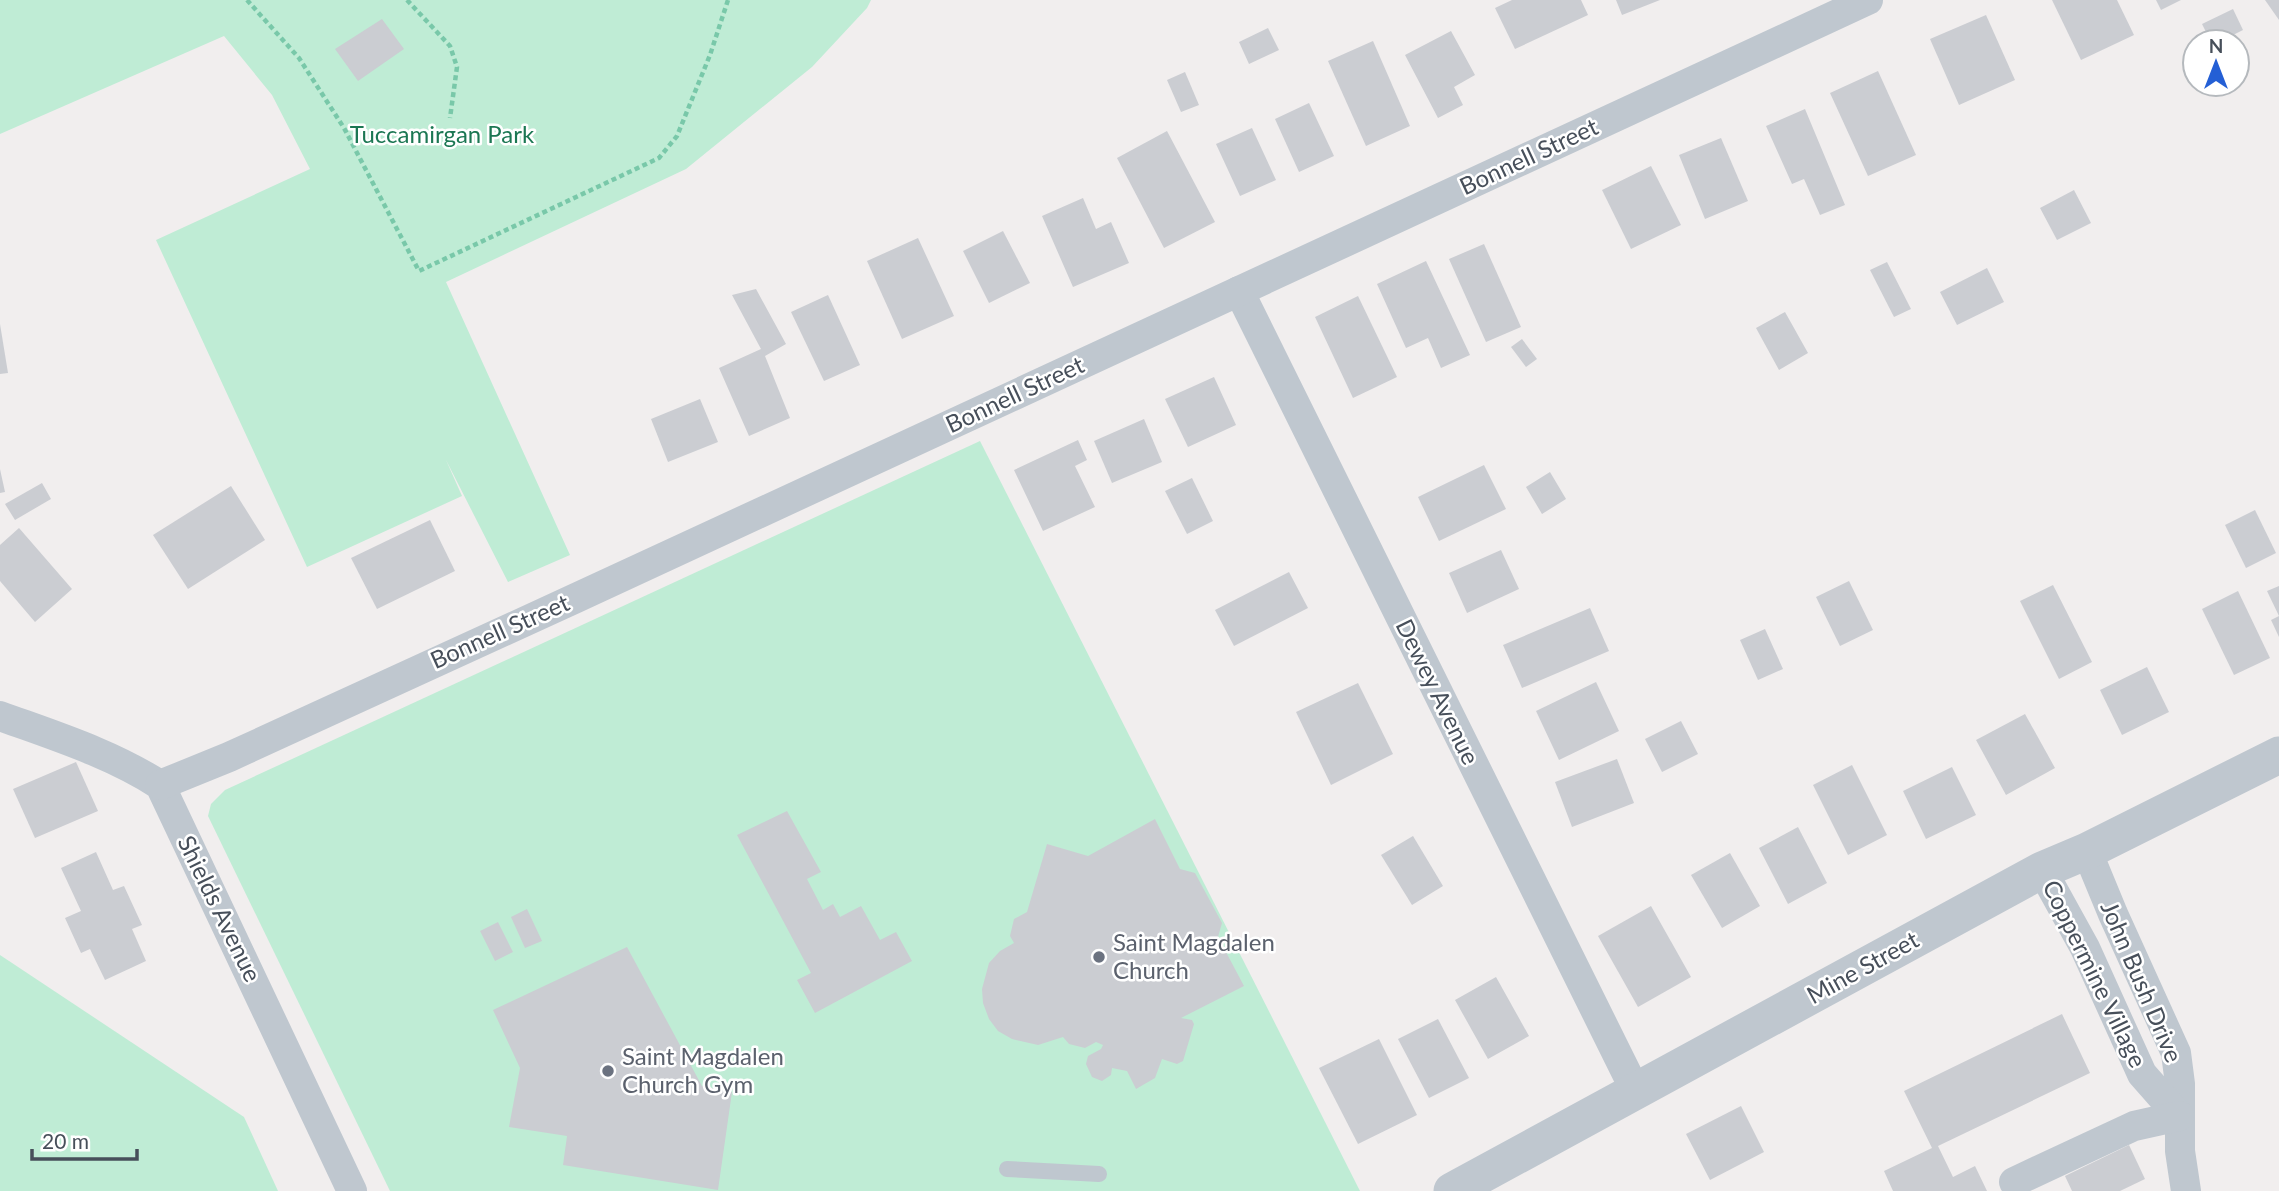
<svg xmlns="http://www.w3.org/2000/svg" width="2279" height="1191" viewBox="0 0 2279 1191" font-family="Lato,sans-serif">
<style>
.green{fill:#bfecd5}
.building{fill:#cbcdd2}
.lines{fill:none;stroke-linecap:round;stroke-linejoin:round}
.path{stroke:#79c8a9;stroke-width:4.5;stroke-dasharray:5 3.5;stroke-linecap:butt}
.service{stroke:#bfc7cf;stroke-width:16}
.minor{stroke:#bfc7cf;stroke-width:30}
.tertiary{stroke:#bfc7cf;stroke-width:37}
.worship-dot{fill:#6b7280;stroke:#fff;stroke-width:2.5}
.labels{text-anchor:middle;stroke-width:5;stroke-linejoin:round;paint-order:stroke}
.park-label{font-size:24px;fill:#1c7753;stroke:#fff}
.street-label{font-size:24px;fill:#474f5a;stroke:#fff}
.worship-label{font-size:24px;fill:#5b616d;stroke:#fff;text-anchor:start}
</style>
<rect width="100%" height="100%" fill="#f1eeee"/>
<g class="green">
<polygon points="0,0 871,0 867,8 812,67 686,169 446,282 570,555 508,582 446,460 462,496 307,567 156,240 310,169 272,95 224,36 0,134"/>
<polygon points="980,441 1360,1191 390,1191 208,816 211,804 225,790"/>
<polygon points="0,955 244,1117 278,1191 0,1191"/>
</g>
<g class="building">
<polygon points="1512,0 1581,0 1588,15 1515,49 1495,8"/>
<polygon points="1616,0 1660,0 1622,15"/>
<polygon points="2052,0 2117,0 2134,35 2081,60"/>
<polygon points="2156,0 2181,0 2161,10"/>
<polygon points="2265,0 2279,0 2279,20"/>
<polygon points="2233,9 2243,30 2219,42 2211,42 2202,24"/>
<polygon points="1986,15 2015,80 1959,105 1930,39"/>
<polygon points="382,19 404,49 358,81 335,49"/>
<polygon points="1268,28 1279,50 1249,64 1239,42"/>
<polygon points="1451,31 1475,75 1454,87 1463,105 1438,118 1405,55"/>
<polygon points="1373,41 1410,126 1366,146 1328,61"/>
<polygon points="1878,71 1916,155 1868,176 1830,93"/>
<polygon points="1185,72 1199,105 1181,112 1167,80"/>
<polygon points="1309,103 1334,156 1299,172 1275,119"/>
<polygon points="1805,109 1845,205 1820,215 1804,179 1792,184 1766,126"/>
<polygon points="1252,128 1276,180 1240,196 1216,144"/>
<polygon points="1167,131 1215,222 1164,248 1117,158"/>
<polygon points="1721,138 1748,201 1705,219 1679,155"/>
<polygon points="1651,166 1681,225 1631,249 1602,190"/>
<polygon points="2074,190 2091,223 2057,240 2040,208"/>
<polygon points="1083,198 1096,229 1111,222 1129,263 1073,287 1042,216"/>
<polygon points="1003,231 1030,283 989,303 963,251"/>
<polygon points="918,238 954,316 902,339 867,261"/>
<polygon points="1484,244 1521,327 1486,342 1449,259"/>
<polygon points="1426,261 1470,355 1441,368 1428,338 1406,348 1377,284"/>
<polygon points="1887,262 1911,309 1894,317 1870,270"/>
<polygon points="1987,268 2004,302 1957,325 1940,292"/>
<polygon points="756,289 786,344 765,356 790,418 749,436 719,368 761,349 732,295"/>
<polygon points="828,295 860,365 824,381 791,312"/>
<polygon points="1358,296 1397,377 1353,398 1315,317"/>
<polygon points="1785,312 1808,353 1779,370 1756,328"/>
<polygon points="0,324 8,373 0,374"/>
<polygon points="1522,339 1537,359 1526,367 1511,347"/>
<polygon points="1214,377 1236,425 1188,447 1165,399"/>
<polygon points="700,399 718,442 668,462 651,419"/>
<polygon points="1144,419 1162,462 1112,483 1094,441"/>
<polygon points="1078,440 1087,460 1075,466 1095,507 1043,531 1014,470"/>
<polygon points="1484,465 1506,509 1439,541 1418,497"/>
<polygon points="0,469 5,492 0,493"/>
<polygon points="1550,472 1566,499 1542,514 1526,487"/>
<polygon points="1192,478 1213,521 1187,534 1165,491"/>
<polygon points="42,483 51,499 15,520 5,504"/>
<polygon points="231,486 265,540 188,589 153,535"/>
<polygon points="2255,510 2276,553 2246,568 2225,525"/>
<polygon points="430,520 455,571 377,609 351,558"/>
<polygon points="19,528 72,589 35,622 0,581 0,545"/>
<polygon points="1501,550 1519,589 1467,613 1449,573"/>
<polygon points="1289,572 1308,608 1234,646 1215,610"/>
<polygon points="1849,581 1873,630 1840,646 1816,597"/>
<polygon points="2053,585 2092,662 2059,679 2020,601"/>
<polygon points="2279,586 2279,616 2267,591"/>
<polygon points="2238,591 2270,658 2234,675 2202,609"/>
<polygon points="1590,608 1609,651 1522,688 1503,645"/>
<polygon points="2279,616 2279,637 2271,620"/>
<polygon points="1765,629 1783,669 1758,680 1740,640"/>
<polygon points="2147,667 2169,712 2122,735 2100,690"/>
<polygon points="1596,682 1619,731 1559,760 1536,711"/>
<polygon points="1358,683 1393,754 1331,785 1296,712"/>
<polygon points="2025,714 2055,768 2006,795 1976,740"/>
<polygon points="1681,721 1698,754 1662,772 1645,739"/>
<polygon points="1617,759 1634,803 1572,827 1555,782"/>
<polygon points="76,762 98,811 35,838 13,789"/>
<polygon points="1852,765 1887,835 1848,855 1813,785"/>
<polygon points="1952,767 1976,815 1926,839 1903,791"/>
<polygon points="787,811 821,872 807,879 823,910 833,904 840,917 861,906 880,940 896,932 912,961 815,1013 797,980 811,973 737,835"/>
<polygon points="1155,819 1180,869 1195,873 1222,923 1218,937 1244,986 1181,1018 1192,1020 1194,1024 1183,1061 1177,1064 1162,1059 1155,1078 1136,1089 1127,1071 1112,1068 1111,1075 1102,1081 1092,1077 1086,1064 1088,1056 1101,1049 1103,1045 1096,1042 1085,1048 1069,1044 1063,1037 1038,1045 1012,1039 998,1031 989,1019 983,1003 982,989 989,963 1000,951 1014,943 1010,936 1014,919 1027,912 1047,844 1088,856"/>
<polygon points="1798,827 1827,883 1788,904 1759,848"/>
<polygon points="1413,836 1443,886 1412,905 1381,855"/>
<polygon points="96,852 113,890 124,886 142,925 132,929 146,961 105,980 90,949 81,953 65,918 81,911 61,868"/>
<polygon points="1730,853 1760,906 1722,928 1691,875"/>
<polygon points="1651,906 1691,977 1638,1007 1598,936"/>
<polygon points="527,909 542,941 525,948 511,917"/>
<polygon points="498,922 513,952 495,961 480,931"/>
<polygon points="627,947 702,1086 732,1092 718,1190 563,1165 567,1136 509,1127 520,1068 493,1010"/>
<polygon points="1496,977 1529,1036 1488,1059 1455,1000"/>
<polygon points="2062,1014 2090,1073 1938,1146 1953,1177 1975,1166 1987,1191 1893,1191 1884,1171 1932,1148 1904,1091"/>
<polygon points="1438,1019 1469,1078 1429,1098 1398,1039"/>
<polygon points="1379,1039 1417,1115 1358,1144 1319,1068"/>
<polygon points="1741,1106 1764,1152 1710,1180 1686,1134"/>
<polygon points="2129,1145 2145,1179 2120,1191 2072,1191 2065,1176"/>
</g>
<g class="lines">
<g class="path">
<polyline points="247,0 299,58 344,128 419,271 659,158 677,136 710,55 728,0"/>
<polyline points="407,0 450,46 457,67 450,118"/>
</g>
<polyline class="service" points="1007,1169 1099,1174"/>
<g class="minor">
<polyline points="1239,291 1636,1092"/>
<path d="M 0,716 C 55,736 110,753 160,785 L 352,1191"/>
<polyline points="160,785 229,757 576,598 1868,0"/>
<polyline points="2087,851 2113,914 2176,1053 2180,1084 2180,1151 2186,1191"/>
<polyline points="2042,870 2085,948 2142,1074 2179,1116"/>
<polyline points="2014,1182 2134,1126 2179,1116"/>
</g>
<polyline class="tertiary" points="1452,1191 2042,870 2087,851 2279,755"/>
</g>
<g class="worship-dot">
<circle cx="1099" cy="957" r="7"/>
<circle cx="608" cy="1071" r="7"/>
</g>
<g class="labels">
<g class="park-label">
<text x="442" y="143">Tuccamirgan Park</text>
</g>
<g class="street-label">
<text transform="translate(1529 157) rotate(-25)" y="8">Bonnell Street</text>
<text transform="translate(1015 395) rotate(-25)" y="8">Bonnell Street</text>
<text transform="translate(500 632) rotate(-24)" y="8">Bonnell Street</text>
<text transform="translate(1437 692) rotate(64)" y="8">Dewey Avenue</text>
<text transform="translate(219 909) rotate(64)" y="8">Shields Avenue</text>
<text transform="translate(1863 968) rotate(-29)" y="8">Mine Street</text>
<text transform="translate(2094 974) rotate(64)" y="8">Coppermine Village</text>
<text transform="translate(2141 982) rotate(67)" y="8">John Bush Drive</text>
</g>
<g class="worship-label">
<text x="1113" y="951">Saint Magdalen<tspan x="1113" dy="28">Church</tspan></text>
<text x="622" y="1065">Saint Magdalen<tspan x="622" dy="28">Church Gym</tspan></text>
</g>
</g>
<g transform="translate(2216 63)"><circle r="33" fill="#ffffff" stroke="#b5b9bd" stroke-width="2"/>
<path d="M0-5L12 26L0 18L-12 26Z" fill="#245fd5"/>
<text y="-10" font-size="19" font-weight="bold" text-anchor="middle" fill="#474f5a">N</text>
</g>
<path d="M32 1149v10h105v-10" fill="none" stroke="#474f5a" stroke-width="3.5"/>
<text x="42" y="1149" font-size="21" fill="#474f5a" stroke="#ffffff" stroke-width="5" paint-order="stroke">20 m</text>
</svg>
